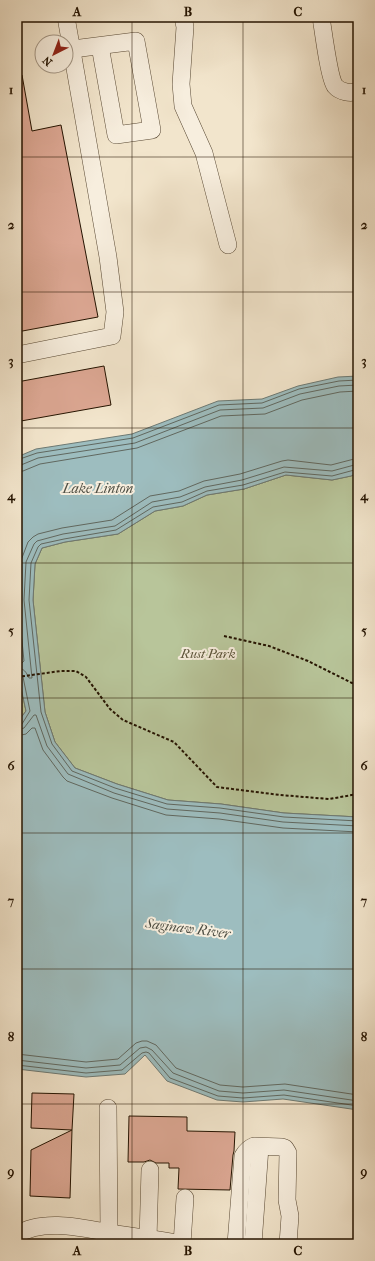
<svg xmlns="http://www.w3.org/2000/svg" width="375" height="1261" viewBox="0 0 375 1261" font-family="'IM FELL French Canon',serif">
<style>
.green{fill:#b8c59a;stroke:#6e6c4d}
.water{fill:#9dbdbf;stroke:#6d7973}
.lines{fill:none;stroke-linecap:round;stroke-linejoin:round}
.shore{stroke:#606860;stroke-width:1}
.building{fill:#dca793;stroke:#241300}
.minor-casing{stroke:#584833;stroke-width:18}
.path{stroke:#241300;stroke-width:2;stroke-dasharray:3 2;stroke-linecap:butt}
.minor{stroke:#f7eede;stroke-width:17}
.grid{fill:none;stroke:#241300;stroke-width:1;stroke-opacity:0.55}
.labels{text-anchor:middle;stroke-width:4;stroke-linejoin:round;paint-order:stroke}
.park-label{font-size:13px;font-style:italic;fill:#585136;stroke:#f7eede}
.water-label{font-size:14px;font-style:italic;fill:#4e4e43;stroke:#f7eede}
.neatline{fill:none;stroke:#241300;stroke-width:1.5}
.grid-label{font-size:13px;text-anchor:middle;font-weight:bold;fill:#241300}
</style>
<rect width="100%" height="100%" fill="#f2e5cc"/>
<filter id="stains"><feTurbulence type="fractalNoise" baseFrequency=".005" numOctaves="4"/><feColorMatrix values="0 0 0 0 .2 0 0 0 0 .09 0 0 0 0 .02 0 0 0 .5 -.17"/></filter>
<radialGradient id="worn" r=".72"><stop offset=".6" stop-color="#630" stop-opacity="0"/><stop offset="1" stop-color="#630" stop-opacity=".3"/></radialGradient>
<g class="green">
<polygon points="358,473 358,817 284,813 221,804 168,800 117,784 75,768 55,742 45,712 33,600 35,564 42,548 65,542 118,534 155,511 183,506 207,495 244,489 286,475 332,480 351,476"/>
<polygon points="17,660 18,674 26,711 17,723"/>
</g>
<polygon class="water" points="358,376 358,473 351,476 332,480 286,475 244,489 207,495 183,506 155,511 118,534 65,542 42,548 35,564 33,600 45,712 55,742 75,768 117,784 168,800 221,804 284,813 358,817 358,1110 283,1099 243,1102 217,1100 167,1081 145,1055 125,1074 86,1077 17,1069 17,723 26,711 18,674 17,660 17,457 36,449 132,434 218,401 262,399 298,386 338,377"/>
<g class="lines">
<g class="shore">
<polyline points="17,460 37,453 133,438 219,405 262,403 299,389 339,381 358,380"/>
<polyline points="17,465 21,465 38,458 135,443 220,410 263,408 300,394 339,386 358,385"/>
<polyline points="358,469 332,476 285,472 243,485 207,491 182,502 153,507 116,530 64,539 41,544 38,547 31,563 29,600 41,712 52,744 72,771 115,788 167,804 220,808 284,817 358,821"/>
<polyline points="17,471 23,471 40,464 137,448 221,416 265,414 302,400 340,392 358,391"/>
<polyline points="17,662 22,663 24,661 18,601 20,563 28,542 33,537 38,534 62,528 112,520 150,496 179,491 204,481 240,474 282,461 288,460 331,465 358,458"/>
<path d="M 17,668 C 24,668 26,672 29,678 L 32,678 L 24,600 L 26,562 L 34,544 L 37,541 L 63,534 L 115,526 L 152,502 L 180,497 L 205,487 L 242,480 L 284,467 L 332,471 L 358,464"/>
<polyline points="17,673 21,674 23,677 30,711 22,724 17,725"/>
<polyline points="17,730 24,728 34,715 36,715 47,746 68,774 114,793 167,809 220,813 283,822 358,826"/>
<polyline points="17,736 26,734 32,728 35,728 43,750 63,777 67,781 112,798 166,815 219,819 283,828 358,832"/>
<polyline points="17,1054 86,1062 118,1059 136,1043 142,1041 147,1041 156,1045 176,1068 220,1085 243,1087 285,1084 358,1095"/>
<polyline points="17,1060 86,1068 120,1065 140,1048 146,1047 152,1050 173,1073 219,1091 243,1093 284,1090 358,1101"/>
<polyline points="17,1065 86,1073 122,1070 142,1053 146,1052 149,1053 170,1078 218,1096 243,1098 284,1095 358,1106"/>
</g>
</g>
<g class="building">
<polygon points="17,75 22,75 32,131 61,125 98,317 17,332"/>
<polygon points="104,366 111,405 21,421 17,397 17,382"/>
<polygon points="32,1093 74,1094 72,1130 31,1128"/>
<polygon points="129,1116 187,1117 187,1131 235,1132 234,1151 233,1155 230,1190 178,1189 179,1168 169,1168 169,1163 156,1163 150,1160 144,1162 128,1162"/>
<polygon points="72,1130 70,1198 30,1196 31,1150"/>
</g>
<g class="lines">
<g class="minor-casing">
<g id="minor">
<polyline points="183,17 185,27 181,84 183,106 204,153 228,245"/>
<path d="M 321,17 C 323,29 329,78 335,86 C 340,92 351,94 358,91"/>
<polyline points="73,49 136,41 152,130 116,135 100,46"/>
<polyline points="17,355 112,336 115,312 108,257 66,17"/>
<polyline points="108,1108 109,1232"/>
<path d="M 17,1235 C 43,1217 87,1229 116,1234 C 138,1237 160,1240 183,1244"/>
<polyline points="148,1239 150,1170"/>
<polyline points="182,1244 185,1198"/>
<path d="M 236,1244 L 243,1156 C 246,1151 249,1148 254,1146 L 282,1147 L 285,1148 L 288,1153 L 287,1200 L 290,1216 L 288,1244"/>
<polyline points="253,1244 260,1147"/>
</g>
</g>
<g class="path">
<polyline points="224,636 269,646 308,661 358,686"/>
<polyline points="17,677 61,671 76,671 86,677 110,709 123,720 174,742 217,787 280,795 329,799 358,794"/>
</g>
<use href="#minor" class="minor"/>
</g>
<path class="grid" d="M 132,17 L 132,1244M 243,17 L 243,1244M 17,157 L 358,157M 17,292 L 358,292M 17,428 L 358,428M 17,563 L 358,563M 17,698 L 358,698M 17,833 L 358,833M 17,969 L 358,969M 17,1104 L 358,1104"/>
<g class="labels">
<g class="park-label">
<text x="208" y="658">Rust Park</text>
</g>
<g class="water-label">
<text x="98" y="493">Lake Linton</text>
<text transform="translate(188 928) rotate(7)" y="5">Saginaw River</text>
</g>
</g>
<rect width="375" height="1261" fill="none" stroke="#f2e5cc" stroke-width="44"/>
<g transform="translate(54 54) rotate(222)"><circle r="19" fill="#f7eede" stroke="#a39685"/>
<path d="M0-3L7 15L0 10L-7 15Z" fill="#8f2418"/>
<text y="-6" font-size="11" font-weight="bold" text-anchor="middle" fill="#241300">N</text>
</g>
<rect x="22" y="22" width="331" height="1217" class="neatline"/>
<g class="grid-label">
<text x="77" y="16">A</text>
<text x="188" y="16">B</text>
<text x="298" y="16">C</text>
<text x="11" y="94">1</text>
<text x="364" y="94">1</text>
<text x="11" y="229">2</text>
<text x="364" y="229">2</text>
<text x="11" y="365">3</text>
<text x="364" y="365">3</text>
<text x="11" y="500">4</text>
<text x="364" y="500">4</text>
<text x="11" y="635">5</text>
<text x="364" y="635">5</text>
<text x="11" y="770">6</text>
<text x="364" y="770">6</text>
<text x="11" y="905">7</text>
<text x="364" y="905">7</text>
<text x="11" y="1041">8</text>
<text x="364" y="1041">8</text>
<text x="11" y="1176">9</text>
<text x="364" y="1176">9</text>
<text x="77" y="1255">A</text>
<text x="188" y="1255">B</text>
<text x="298" y="1255">C</text>
</g>
<rect width="100%" height="100%" filter="url(#stains)"/>
<rect width="100%" height="100%" fill="url(#worn)"/>
</svg>
